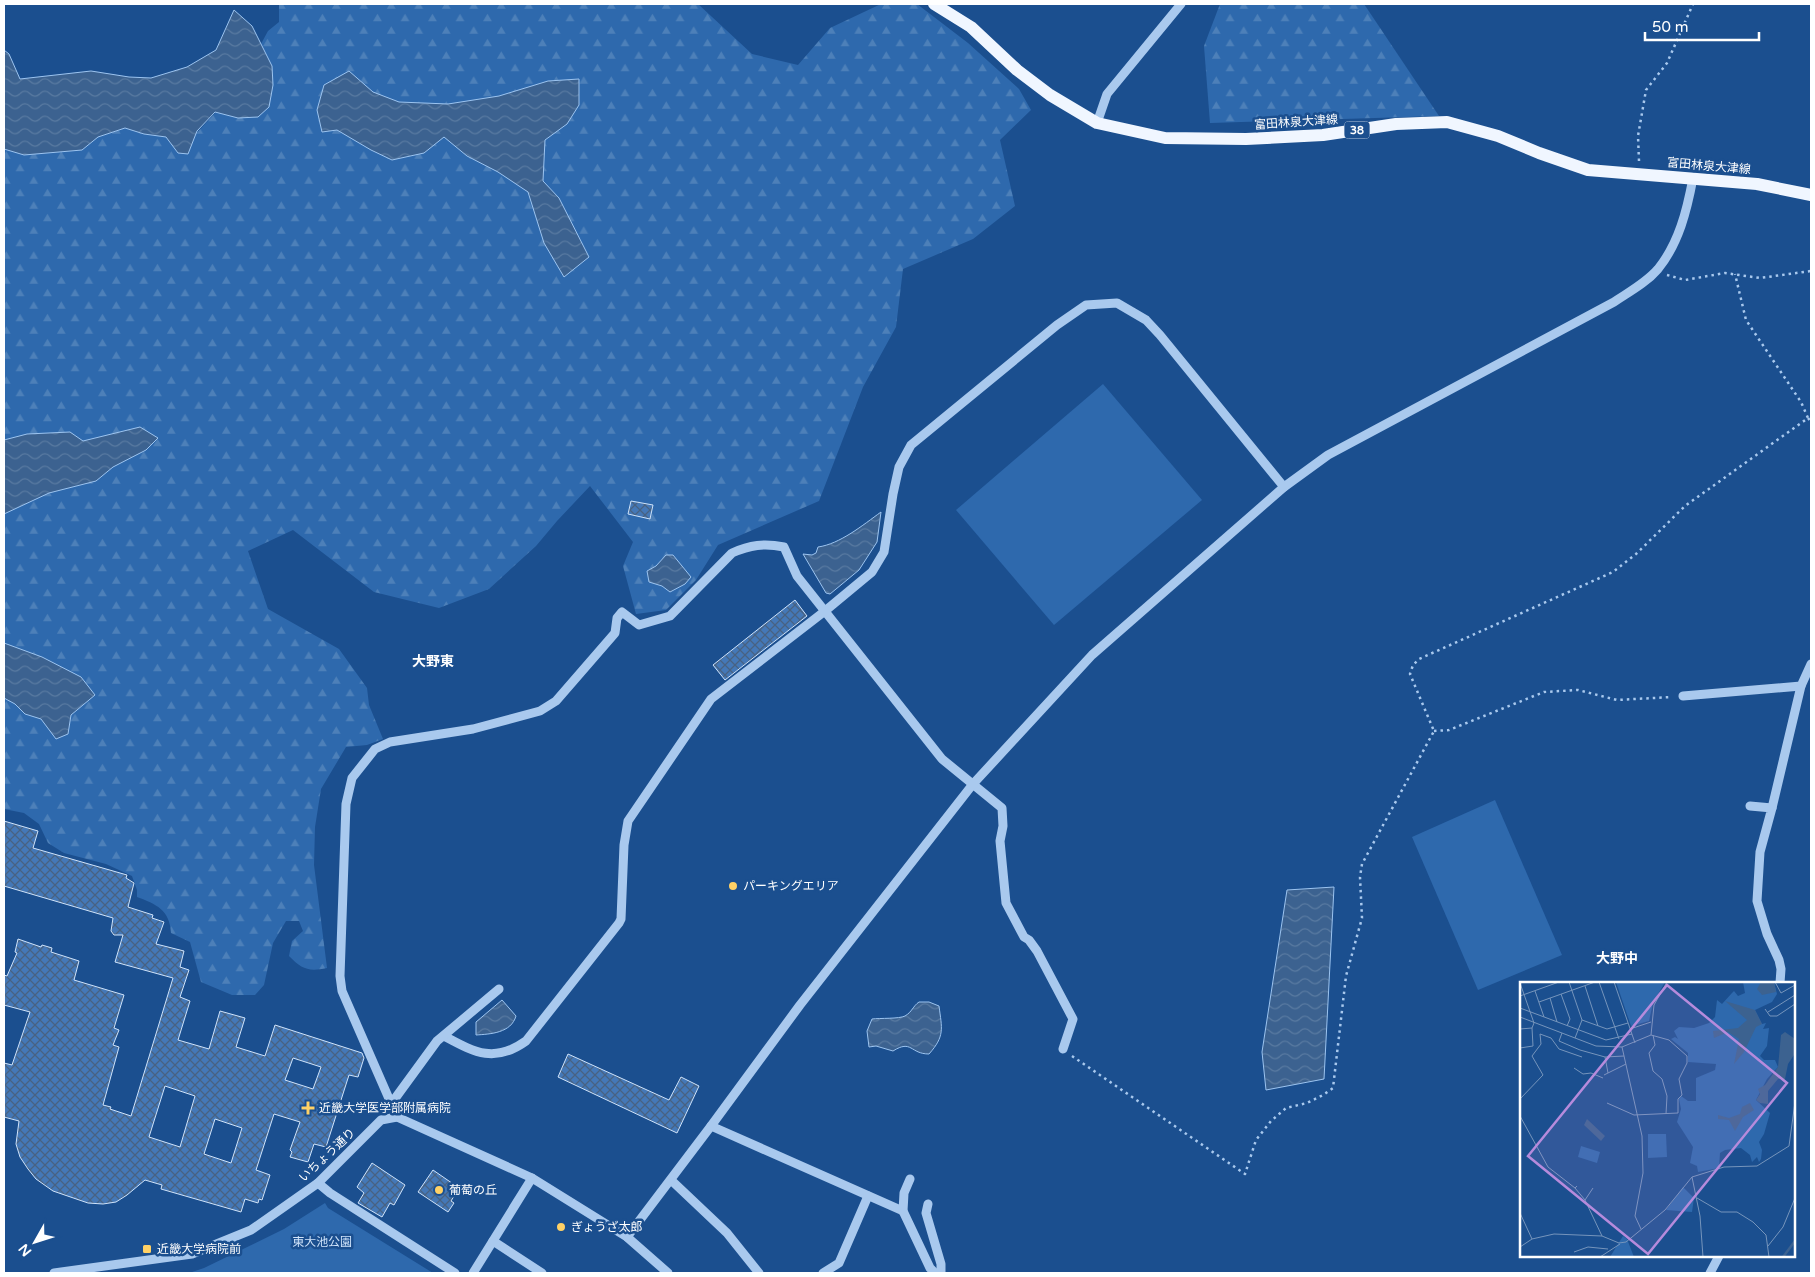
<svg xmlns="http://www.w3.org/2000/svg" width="1815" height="1277" viewBox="0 0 1815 1277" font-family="'Varela Round','Noto Sans JP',sans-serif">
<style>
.green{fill:#2e69ad}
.forest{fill:url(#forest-firs)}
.water{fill:url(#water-waves);stroke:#9cc4f0}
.building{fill:url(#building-cross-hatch);stroke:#cfe3fa;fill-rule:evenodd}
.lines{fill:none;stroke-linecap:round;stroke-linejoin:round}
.path{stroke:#a9c9ee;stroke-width:2.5;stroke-dasharray:2.5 4;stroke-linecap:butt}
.minor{stroke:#a9c9ee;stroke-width:9}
.major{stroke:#f0f6ff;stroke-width:12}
.poi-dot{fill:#ffd166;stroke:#1b4f8f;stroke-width:2}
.labels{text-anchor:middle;stroke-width:5;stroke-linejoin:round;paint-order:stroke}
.shield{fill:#1b4f8f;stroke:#bbcadd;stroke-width:1}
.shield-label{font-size:11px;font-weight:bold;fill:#fff}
.street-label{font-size:12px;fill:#fff;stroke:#1b4f8f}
.poi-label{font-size:12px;fill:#fff;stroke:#1b4f8f;text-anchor:start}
.park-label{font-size:12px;fill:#cfe3fa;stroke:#1b4f8f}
.neighbourhood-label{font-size:14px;font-weight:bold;fill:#fff;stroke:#1b4f8f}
.inset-river{fill:none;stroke:#3c6290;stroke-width:2.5}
.inset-road{fill:none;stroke:#7695bc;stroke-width:1}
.view{fill:#b68bdc;fill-opacity:0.15;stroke:#b68bdc;stroke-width:2.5}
.inset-edge{fill:none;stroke:#fff;stroke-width:2.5}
</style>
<defs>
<pattern id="forest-firs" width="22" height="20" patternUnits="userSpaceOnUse" patternTransform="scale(1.25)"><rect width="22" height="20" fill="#2e69ad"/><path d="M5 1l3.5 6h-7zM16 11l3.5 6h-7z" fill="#4d80b9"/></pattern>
<pattern id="water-waves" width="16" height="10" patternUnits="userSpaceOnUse" patternTransform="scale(1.25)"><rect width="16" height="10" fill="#3c6290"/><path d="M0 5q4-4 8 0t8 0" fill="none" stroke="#597aa1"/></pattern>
<pattern id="building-cross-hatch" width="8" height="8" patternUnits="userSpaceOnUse" patternTransform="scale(1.25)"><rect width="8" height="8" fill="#4478b7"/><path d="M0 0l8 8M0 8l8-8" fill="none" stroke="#486282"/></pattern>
</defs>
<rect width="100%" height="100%" fill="#1b4f8f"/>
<g class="green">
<polygon points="1103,384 1202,500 1054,625 956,510"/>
<polygon points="1495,800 1562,955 1478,990 1412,837"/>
<polygon points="325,1203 328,1208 433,1273 189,1273 204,1268 284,1229"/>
</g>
<g class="forest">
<path d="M 279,4 L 698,4 L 752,54 L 798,65 L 830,28 L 881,4 L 917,4 L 968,43 L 1019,89 L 1031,110 L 1000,140 L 1015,206 L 973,239 L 903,269 L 896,327 L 863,387 L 819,501 L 718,545 L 696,580 L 666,610 L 636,614 L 623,566 L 633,542 L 590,486 L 557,521 L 536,546 L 489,589 L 439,608 L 374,592 L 293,530 L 248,551 L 268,609 L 339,649 L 367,688 L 369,705 L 383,739 L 367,745 L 346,747 L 321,789 L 315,827 L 314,865 L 327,968 C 308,972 302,969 289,956 L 292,941 L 303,931 L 299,921 L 286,921 L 273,943 L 264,985 L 255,995 L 232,995 L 201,982 L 190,942 L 171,933 C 170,910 156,904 137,897 L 137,890 L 132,876 L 106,864 L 64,853 L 48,843 L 39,824 L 24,813 L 4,809 L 4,149 L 24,155 L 82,150 L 98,137 L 125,128 L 144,134 L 166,137 L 178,153 L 216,112 L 238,118 L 272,66 L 261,44 L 268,31 L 279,22 Z"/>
<polygon points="1220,4 1364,4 1439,116 1210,123 1204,46"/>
</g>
<g class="water">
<polygon points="234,10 252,26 272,66 273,85 269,107 258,117 238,118 215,112 197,131 188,154 178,153 166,137 144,134 125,128 98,137 82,150 24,155 4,149 4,50 9,54 20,79 91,71 129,77 151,78 187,67 216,50"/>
<polygon points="349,71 373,92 399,102 448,104 499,96 548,81 579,79 579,105 567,124 545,140 543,181 559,198 589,257 564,277 544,243 528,192 498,172 467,156 444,137 424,153 392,160 371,150 337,130 322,132 317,110 324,85"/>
<polygon points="140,427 158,438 146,450 113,467 96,481 49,493 4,514 4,440 27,434 70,432 83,441"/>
<path d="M 881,512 L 877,542 L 859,570 L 830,594 L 826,593 L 803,554 L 812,555 L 816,553 L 818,547 C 840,544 863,525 881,512 Z"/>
<polygon points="666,555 673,555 691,577 685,584 670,592 662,586 649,582 647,571 656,566"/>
<polygon points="4,643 42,657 81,677 95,695 71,715 68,734 56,739 41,719 25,714 15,704 4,698"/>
<polygon points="1334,887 1324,1079 1266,1090 1262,1052 1287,890"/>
<path d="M 502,1000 L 516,1016 C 511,1033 491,1034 476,1035 L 476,1022 Z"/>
<path d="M 919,1002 L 929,1002 L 939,1006 C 942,1029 945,1036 929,1054 C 910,1054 912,1039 893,1051 L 876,1046 L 869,1047 L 867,1031 L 872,1019 C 880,1018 899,1019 905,1016 C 912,1012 913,1006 919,1002 Z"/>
</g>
<g class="building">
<polygon points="631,501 653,505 650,519 628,514"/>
<polygon points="795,600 807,616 725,680 713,665"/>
<path d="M 4,821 L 38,831 L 33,848 L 127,875 L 126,878 L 134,883 L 128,907 L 153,915 L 152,918 L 164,922 L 156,944 L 184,951 L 180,967 L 189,970 L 180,997 L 190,1001 L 178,1040 L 209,1049 L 220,1011 L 245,1018 L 236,1047 L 265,1056 L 275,1025 L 362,1053 L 364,1058 L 358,1077 L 349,1075 L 326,1147 L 314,1144 L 308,1162 L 290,1157 L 292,1152 L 290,1150 L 300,1122 L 274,1114 L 256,1170 L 270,1175 L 262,1200 L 259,1199 L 258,1203 L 245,1199 L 241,1212 L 161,1189 L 162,1185 L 145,1180 L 127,1195 L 116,1202 L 103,1204 L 88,1203 L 53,1191 L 36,1179 L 28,1169 L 20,1157 L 16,1144 L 19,1121 L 4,1117 L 4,1063 L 12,1065 L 30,1012 L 4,1005 L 4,975 L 7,976 L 17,953 L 15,952 L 18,939 L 41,947 L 42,945 L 52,948 L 51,952 L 79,961 L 74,980 L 124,995 L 114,1028 L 119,1030 L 113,1045 L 119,1047 L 103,1105 L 111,1107 L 110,1109 L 131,1116 L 173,978 L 115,962 L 123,935 L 114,935 L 111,931 L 113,918 L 4,886 ZM 293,1058 L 321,1067 L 313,1089 L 285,1080 ZM 165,1086 L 195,1096 L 180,1147 L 149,1137 ZM 215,1119 L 242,1128 L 231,1163 L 204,1154 Z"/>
<polygon points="568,1054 669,1100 681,1077 699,1086 677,1133 558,1077"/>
<polygon points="372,1163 405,1185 394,1205 390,1203 382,1217 358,1203 364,1193 357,1187"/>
<polygon points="433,1170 459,1188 451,1201 454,1203 448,1212 418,1192"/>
</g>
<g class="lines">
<g class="path">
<polyline points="1639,161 1638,136 1646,90 1667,63 1693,4"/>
<polyline points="1667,275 1685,280 1725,273 1760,278 1811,271"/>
<polyline points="1808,418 1811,422"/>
<polyline points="1434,731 1449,730 1544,692 1578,690 1617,700 1672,697"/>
<polyline points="1072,1056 1245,1174 1256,1140 1271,1121 1286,1108 1307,1103 1323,1095 1333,1088 1346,976 1362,918 1360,877 1362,864 1434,731 1410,674 1413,665 1419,659 1613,572 1636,554 1685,506 1808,418 1801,402 1746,320 1735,274"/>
</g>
<g class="minor">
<polyline points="1097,123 1107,94 1181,4"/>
<polyline points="1683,696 1801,686 1811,664"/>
<polyline points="1750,806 1772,808 1760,852 1757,901 1767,934 1779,960 1781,969 1780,983"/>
<polyline points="1772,808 1801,686"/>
<path d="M 444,1036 C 474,1052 494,1064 526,1041 L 619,923 L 621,919 L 624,845 L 628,821 L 711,699 L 825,611 L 872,572 L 884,552 L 893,494 L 899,467 L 911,445 L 1057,325 L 1086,305 L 1117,303 L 1146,320 L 1160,335 L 1284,487"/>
<polyline points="391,1104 437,1041 499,989"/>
<path d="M 397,1117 L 342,991 L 340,976 L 346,804 L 352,778 L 375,749 L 390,742 L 473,729 L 540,711 L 556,701 L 615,633 L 617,618 L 622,612 L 639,625 L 670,616 L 732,553 C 750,545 764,543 784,547 L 797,576 L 942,759 L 1002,808 L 1003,826 L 1000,841 L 1006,903 L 1024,937 L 1029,940 L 1037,951 L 1073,1019 L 1063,1049"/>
<polyline points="711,1126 903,1211"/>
<polyline points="910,1179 904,1193 903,1211 930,1268 935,1273"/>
<polyline points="671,1180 727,1233 759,1273"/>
<polyline points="318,1183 330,1193 455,1273"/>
<polyline points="928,1204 926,1213 941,1264 941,1273"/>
<path d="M 627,1237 L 711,1126 L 800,1005 L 973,784 L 1092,655 L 1284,487 L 1328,455 L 1614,302 C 1629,292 1646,283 1658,269 C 1679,243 1687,210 1693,178"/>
<polyline points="493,1241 542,1273"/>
<polyline points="54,1273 192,1254 251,1230 318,1183 381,1120 397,1117 532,1178 627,1237 668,1273"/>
<polyline points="473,1273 532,1178"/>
<polyline points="823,1273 839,1263 868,1196"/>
<polyline points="1710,1273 1719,1256"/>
</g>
<polyline class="major" points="934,4 971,27 1017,70 1050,95 1097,123 1165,138 1246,139 1323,135 1396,124 1447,122 1498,136 1539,153 1588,170 1757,184 1811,195"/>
</g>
<g class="poi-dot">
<circle cx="733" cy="886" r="5"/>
<path d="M305.5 1100.5h5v5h5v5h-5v5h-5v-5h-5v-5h5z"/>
<circle cx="439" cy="1190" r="5"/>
<circle cx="561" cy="1227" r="5"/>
<rect x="142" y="1244" width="10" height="10" rx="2.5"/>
</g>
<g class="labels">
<rect class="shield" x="1344.5" y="121.5" width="25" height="17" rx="4"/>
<g class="shield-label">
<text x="1357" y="134">38</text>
</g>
<g class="street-label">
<text transform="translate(1296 122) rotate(-4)" y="4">富田林泉大津線</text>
<text transform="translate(1709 166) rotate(5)" y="4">富田林泉大津線</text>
<text transform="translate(327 1155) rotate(-43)" y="4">いちょう通り</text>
</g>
<g class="poi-label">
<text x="743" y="890">パーキングエリア</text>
<text x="319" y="1112">近畿大学医学部附属病院</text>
<text x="449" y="1194">葡萄の丘</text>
<text x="571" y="1231">ぎょうざ太郎</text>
<text x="157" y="1253">近畿大学病院前</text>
</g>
<g class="park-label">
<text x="322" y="1246">東大池公園</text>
</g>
<g class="neighbourhood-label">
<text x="433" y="666">大野東</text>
<text x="1617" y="963">大野中</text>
</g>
</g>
<g transform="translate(1520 982)">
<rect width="275" height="275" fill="#1b4f8f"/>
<path d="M 96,0 L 145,0 L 133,21 L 129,39 L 111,44 ZM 128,152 L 146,152 L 147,175 L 128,176 ZM 61,164 L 80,170 L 77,181 L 58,175 Z" fill="#2e69ad"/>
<path d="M 223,0 L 254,0 L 257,12 L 252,20 L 235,28 L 242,42 L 246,41 L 243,47 L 249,46 L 247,64 L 240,74 L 244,78 L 255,78 L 258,85 L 247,97 L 236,118 L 250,131 L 244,152 L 239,160 L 242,168 L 241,177 L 239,180 L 237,175 L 232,180 L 230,173 L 221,166 L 205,168 L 200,171 L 199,186 L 178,190 L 177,184 L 170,181 L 173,165 L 157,140 L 161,127 L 159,117 L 161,114 L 168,119 L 176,119 L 176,96 L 195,88 L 196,82 L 168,80 L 168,71 L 151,57 L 155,55 L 158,57 L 154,49 L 159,45 L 174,46 L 189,41 L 195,35 L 197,18 L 202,22 L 212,11 L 214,9 L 218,14 L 225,11 ZM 163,205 L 174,216 L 172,230 L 146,228 ZM 103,254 L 107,257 L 114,275 L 90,275 Z" fill="#2e69ad"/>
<path d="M 241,0 L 254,0 L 256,10 L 242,13 L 237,7 ZM 205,19 L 235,28 L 242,42 L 236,45 L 224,70 L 214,82 L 219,57 L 208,50 L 194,56 L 193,49 L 218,46 L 227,38 ZM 265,50 L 275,57 L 274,73 L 268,82 L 265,97 L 258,97 L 248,109 L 248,122 L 240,121 L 236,118 L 240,112 L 238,107 L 245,103 L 258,85 L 261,53 ZM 230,121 L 234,128 L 223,135 L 215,149 L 209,138 L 198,137 L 198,133 L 209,136 L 220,132 L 222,125 ZM 67,137 L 85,154 L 81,159 L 64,143 Z" fill="#3c6290"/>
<path class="inset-river" d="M 263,275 L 275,259"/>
<path class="inset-road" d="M 49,0 L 62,38 L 55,56M 79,0 L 99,57M 94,0 L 115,61M 255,0 L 261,11 L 275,3M 0,1 L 14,41 L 12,46 L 0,47M 65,4 L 78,44M 15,9 L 24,35M 41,12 L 50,37 L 47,44M 0,14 L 39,0M 30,16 L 37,40M 19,20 L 75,0M 0,26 L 86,58 L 112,52M 245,27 L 250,34 L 257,34 L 275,22M 248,30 L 275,13M 0,35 L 76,64 L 102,65 L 131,53 L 134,23 L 147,0M 62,38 L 87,47 L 108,41M 110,47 L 131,40M 42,51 L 39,59 L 60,68 L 85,75 L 104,74M 133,53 L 135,63 L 129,71 L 133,89 L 142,97 L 147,114 L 146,132M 102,65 L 122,154 L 123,191 L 115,234 L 121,247M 0,66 L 13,64 L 12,46M 85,75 L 88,91M 54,86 L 63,92 L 71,91 L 83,96M 84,93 L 106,82M 0,117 L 23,93 L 12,74 L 21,62 L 20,52 L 31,56 L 39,67 L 62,75M 87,121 L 114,133 L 158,131 L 158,117 L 162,113 L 159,97 L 167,81 L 167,74 L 149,58 L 131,53M 0,134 L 28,185 L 55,206 L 57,204M 172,195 L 180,234 L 183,275M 55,206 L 65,218M 73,206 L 65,218 L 82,254M 177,216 L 201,230 L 217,230 L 233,240 L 246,253 L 249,275M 0,231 L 12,257M 248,264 L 263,245 L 275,216M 0,265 L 12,257 L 34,252 L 82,254 L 99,261 L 106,260 L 145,228 L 172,195 L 204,185 L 237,184 L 269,164 L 275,120M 54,270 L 68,265 L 88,267M 80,275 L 100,262"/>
<path class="view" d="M 147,3 L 267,101 L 128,272 L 8,174 Z"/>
<rect width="275" height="275" class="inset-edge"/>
</g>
<rect width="1815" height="1277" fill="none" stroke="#ffffff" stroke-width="10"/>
<g transform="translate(35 1242) rotate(231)" stroke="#1b4f8f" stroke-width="4" paint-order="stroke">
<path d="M0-4L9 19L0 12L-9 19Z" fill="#ffffff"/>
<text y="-8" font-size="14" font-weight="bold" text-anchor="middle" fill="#ffffff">N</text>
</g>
<path d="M1645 32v8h114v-8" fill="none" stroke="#ffffff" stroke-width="2.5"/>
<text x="1652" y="32" font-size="15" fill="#ffffff" stroke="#1b4f8f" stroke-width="4" paint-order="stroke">50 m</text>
</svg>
